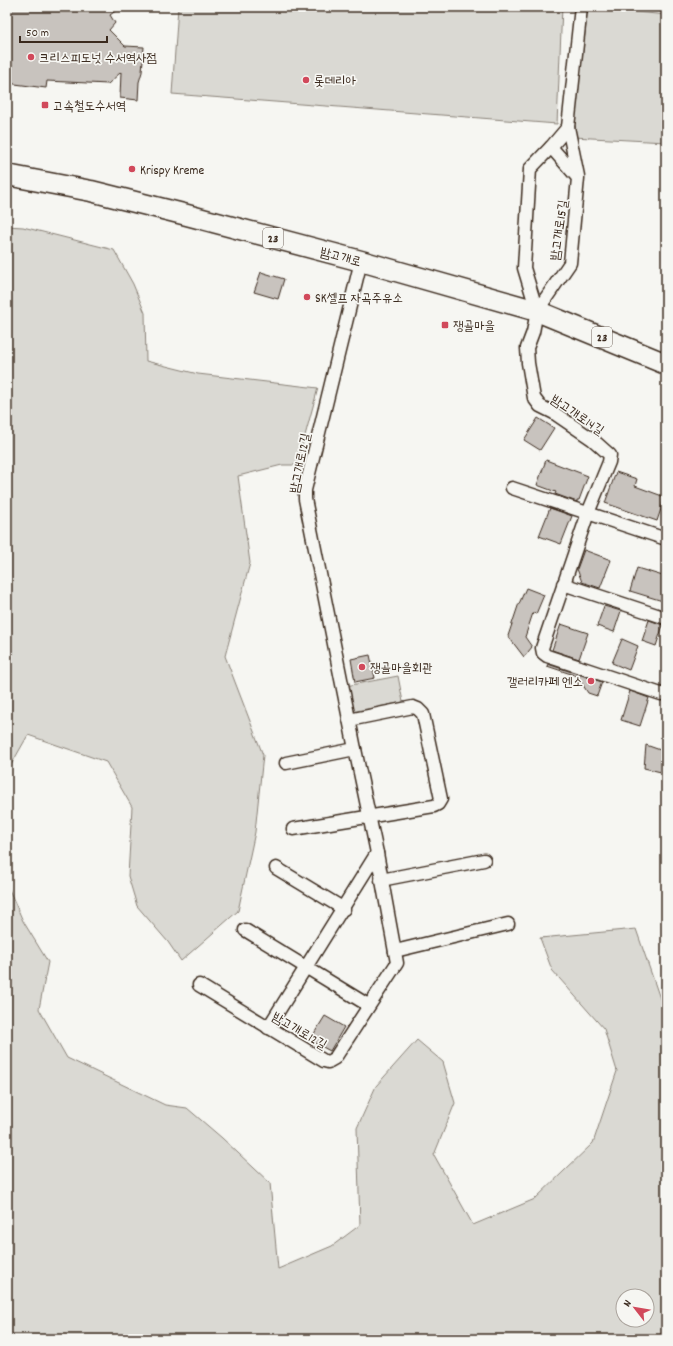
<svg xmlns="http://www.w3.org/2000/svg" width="673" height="1346" viewBox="0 0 673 1346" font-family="Dekko,'Poor Story',sans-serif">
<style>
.green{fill:#dad9d3;stroke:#8a8278;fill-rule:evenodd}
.building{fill:#c8c3be;stroke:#3b2a1e}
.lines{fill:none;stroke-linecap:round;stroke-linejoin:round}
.street-casing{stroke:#3b2a1e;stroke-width:15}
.primary-casing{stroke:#3b2a1e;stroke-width:23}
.street{stroke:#f6f6f2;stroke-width:12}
.primary{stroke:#f6f6f2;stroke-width:20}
.poi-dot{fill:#d1495b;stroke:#f6f6f2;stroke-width:1.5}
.labels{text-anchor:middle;stroke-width:3.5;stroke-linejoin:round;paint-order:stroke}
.shield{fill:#f6f6f2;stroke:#73675e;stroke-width:1}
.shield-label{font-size:12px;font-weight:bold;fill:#3b2a1e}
.poi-label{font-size:13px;fill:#3b2a1e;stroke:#f6f6f2;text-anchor:start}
.street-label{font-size:13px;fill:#3b2a1e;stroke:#f6f6f2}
</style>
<rect width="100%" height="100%" fill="#f6f6f2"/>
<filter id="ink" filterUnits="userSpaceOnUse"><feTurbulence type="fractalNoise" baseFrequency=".025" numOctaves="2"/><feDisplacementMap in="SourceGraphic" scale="8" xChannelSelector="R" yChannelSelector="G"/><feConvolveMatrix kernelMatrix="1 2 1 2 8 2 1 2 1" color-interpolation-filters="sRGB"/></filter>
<g filter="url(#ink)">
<g class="green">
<polygon points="178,7 562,7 557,124 172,94"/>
<polygon points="588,7 666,15 666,142 573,137"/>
<polygon points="7,226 23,227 114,250 133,284 145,313 146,361 198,374 318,388 297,465 282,465 238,476 250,563 225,656 263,755 255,832 238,911 181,961 168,942 137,906 128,876 132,807 106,762 28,735 7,772"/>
<polygon points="398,676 403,702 351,712 346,686"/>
<path d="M 7,885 L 23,921 L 48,962 L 39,1009 L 67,1058 L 165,1105 L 187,1108 L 222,1138 L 270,1183 L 278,1269 L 332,1246 L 360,1225 L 357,1128 L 376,1086 L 417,1040 L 443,1062 L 455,1103 L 434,1155 L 473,1225 L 535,1199 L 593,1143 L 617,1071 L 604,1029 L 552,970 L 540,938 L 636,929 L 666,1016 L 666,1339 L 7,1339 ZM 623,1296 L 647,1296 L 647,1320 L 623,1320 Z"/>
</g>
<g class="building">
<polygon points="7,7 121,7 110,15 115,23 109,30 125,46 144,47 142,72 139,82 138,100 120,98 121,72 108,84 47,81 46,88 7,83"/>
<polygon points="261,272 284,279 278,299 254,292"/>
<polygon points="538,418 554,428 540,450 524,440"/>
<polygon points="546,460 588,476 579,500 577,500 577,502 555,494 556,492 537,485"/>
<polygon points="616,472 637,479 635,486 665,497 657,521 605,503"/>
<polygon points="550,508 572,516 561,544 539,536"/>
<polygon points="584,550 611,560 600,588 582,582 577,569"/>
<polygon points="637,568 666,577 666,602 630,591"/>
<polygon points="526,588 544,595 536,614 533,613 525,637 532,647 524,657 508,636 518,606"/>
<polygon points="604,606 621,611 614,632 597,626"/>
<polygon points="649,620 663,625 656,646 642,641"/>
<polygon points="561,624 588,633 579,659 552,650"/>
<polygon points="622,639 638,646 629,670 612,663"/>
<polygon points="370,655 375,678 355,682 351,659"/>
<polygon points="548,664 602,682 597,696 588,693 577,676 547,666"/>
<polygon points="630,691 649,698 640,726 621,720"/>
<polygon points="646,745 666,752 661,772 644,768"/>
<polygon points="325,1016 344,1027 330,1051 310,1040"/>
</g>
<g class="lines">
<g class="street-casing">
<g id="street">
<polyline points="568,127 578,176"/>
<polyline points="551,147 578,178 570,263 537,311 533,332 527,348 528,363 534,398 540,406 554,413 592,439 610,455 609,462 588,513 542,648 543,653 547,656 661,694 666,693"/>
<polyline points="537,311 524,268 530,169 551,147 568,127 581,7"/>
<polyline points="512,488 666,539"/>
<polyline points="563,584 666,618"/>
<polyline points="286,763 355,749"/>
<polyline points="293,829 434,806 438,804 441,799 423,714 418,709 413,707 349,720"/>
<polyline points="276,868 344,909"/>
<polyline points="381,880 484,860"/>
<polyline points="245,930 368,1005"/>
<polyline points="395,951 508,924"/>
<polyline points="199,985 324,1061 328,1062 335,1058 397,963 377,853 355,749 305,499 305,490 361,261"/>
<polyline points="268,1028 377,853"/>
</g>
</g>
<g class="primary-casing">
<polyline id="primary" points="7,175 91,191 187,215 361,261 537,311 666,364"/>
</g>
<use href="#street" class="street"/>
<use href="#primary" class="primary"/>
</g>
</g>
<g class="poi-dot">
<circle cx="31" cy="57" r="4"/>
<circle cx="306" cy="80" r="4"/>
<rect x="41" y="101" width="8" height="8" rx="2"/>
<circle cx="132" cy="169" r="4"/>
<circle cx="307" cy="297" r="4"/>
<rect x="441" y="321" width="8" height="8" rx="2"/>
<circle cx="362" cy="667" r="4"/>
<circle cx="591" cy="681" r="4"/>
</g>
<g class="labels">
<g class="shield">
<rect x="263" y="228" width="20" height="20" rx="3"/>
<rect x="592" y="327" width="20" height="20" rx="3"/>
</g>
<g class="shield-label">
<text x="273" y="242">23</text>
<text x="602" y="341">23</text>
</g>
<g class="poi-label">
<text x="39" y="62">크리스피도넛 수서역사점</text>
<text x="314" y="85">롯데리아</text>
<text x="53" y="110">고속철도수서역</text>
<text x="140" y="174">Krispy Kreme</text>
<text x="315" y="302">SK셀프 자곡주유소</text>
<text x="453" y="330">쟁골마을</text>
<text x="370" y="672">쟁골마을회관</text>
<text x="583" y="686" text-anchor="end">갤러리카페 엔소</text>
</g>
<g class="street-label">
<text transform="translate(558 230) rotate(-82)" y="5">밤고개로15길</text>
<text transform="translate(341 256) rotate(15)" y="5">밤고개로</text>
<text transform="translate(578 414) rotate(34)" y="5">밤고개로14길</text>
<text transform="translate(299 463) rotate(-79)" y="5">밤고개로12길</text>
<text transform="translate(300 1030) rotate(30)" y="5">밤고개로12길</text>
</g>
</g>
<rect width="673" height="1346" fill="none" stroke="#f6f6f2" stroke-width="24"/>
<rect x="12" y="12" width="649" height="1322" fill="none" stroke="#3b2a1e" stroke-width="1.5" filter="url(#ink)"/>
<g transform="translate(635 1308) rotate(301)"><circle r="19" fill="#f6f6f2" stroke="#aba49d"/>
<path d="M0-3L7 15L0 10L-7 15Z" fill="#d1495b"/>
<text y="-6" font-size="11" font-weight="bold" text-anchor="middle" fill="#3b2a1e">N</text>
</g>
<path d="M20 36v6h87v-6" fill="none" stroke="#3b2a1e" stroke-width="2"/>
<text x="26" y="36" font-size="12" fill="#3b2a1e" stroke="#f6f6f2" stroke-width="3" paint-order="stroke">50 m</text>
</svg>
